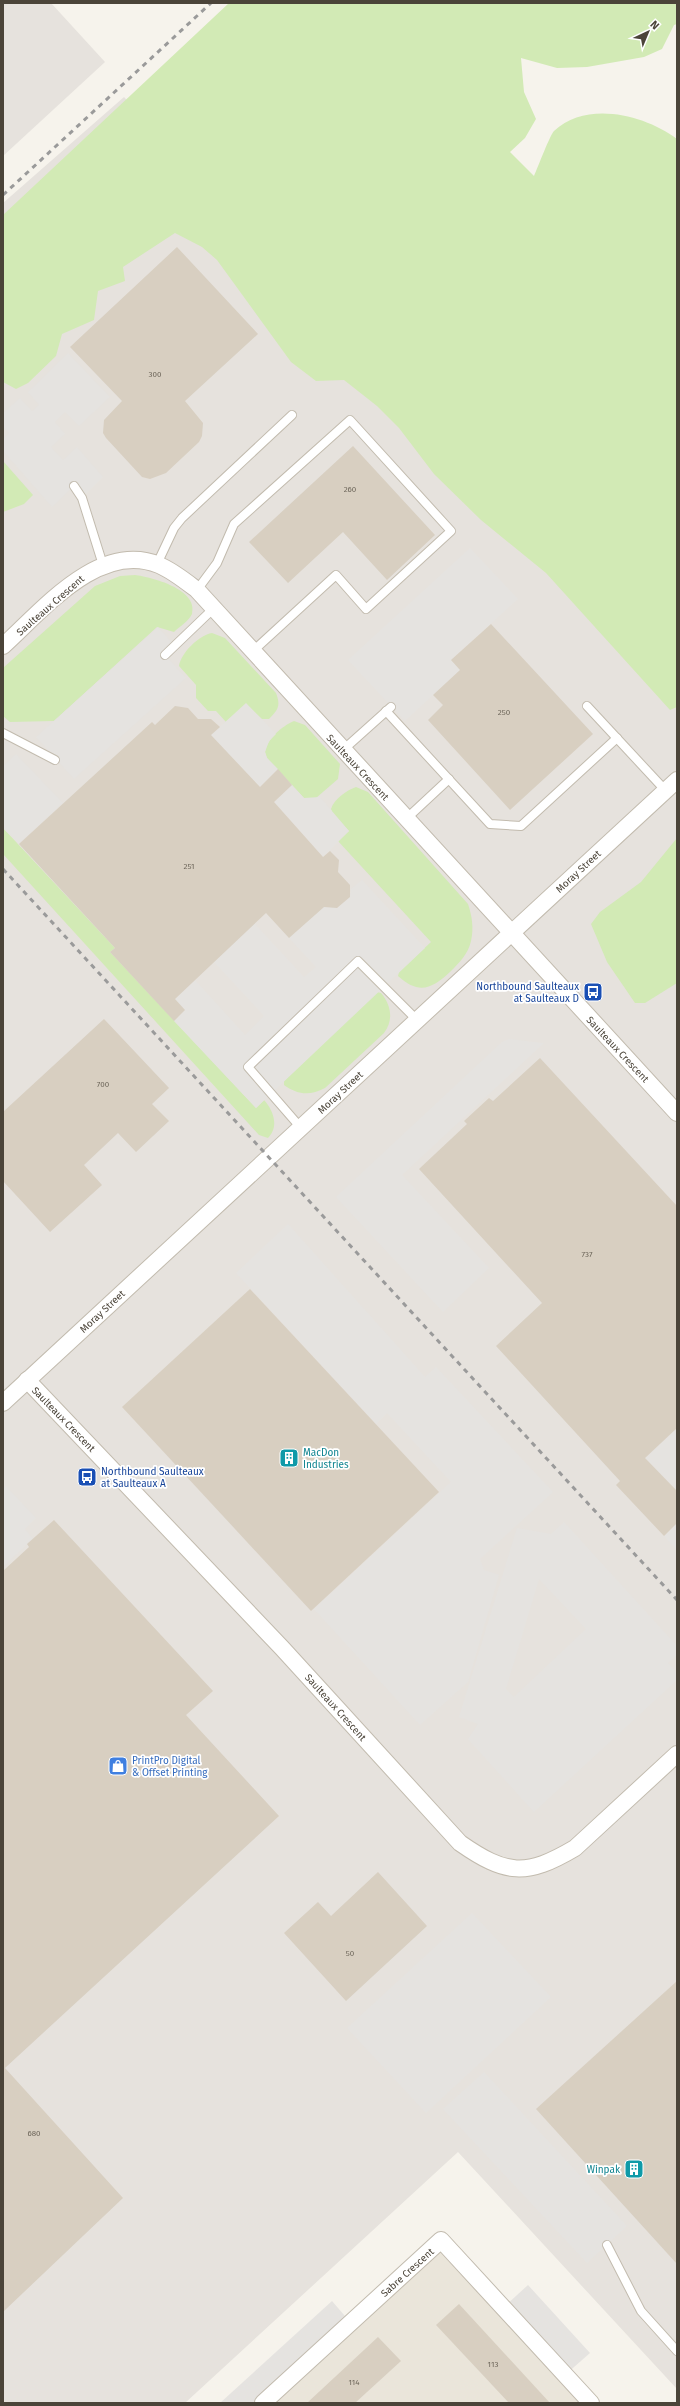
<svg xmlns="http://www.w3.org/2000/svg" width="680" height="2406" viewBox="0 0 680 2406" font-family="'Fira Sans',sans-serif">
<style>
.residential{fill:#eae5da}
.industrial{fill:#e6e2dd}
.green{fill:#d2eab5}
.parking{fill:#e5e3e0;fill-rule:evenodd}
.building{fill:#d8cfc1}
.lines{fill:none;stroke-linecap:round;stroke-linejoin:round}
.service-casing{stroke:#c2bbae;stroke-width:10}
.minor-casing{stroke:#c2bbae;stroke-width:18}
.service{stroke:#fff;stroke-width:8}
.minor{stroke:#fff;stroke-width:16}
.rail{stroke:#9a9a9a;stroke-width:3;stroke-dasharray:5 5;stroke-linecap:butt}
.labels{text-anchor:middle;stroke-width:3.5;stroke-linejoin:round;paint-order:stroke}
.number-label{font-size:8px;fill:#6e675b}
.street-label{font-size:10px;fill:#4b4439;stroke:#fff}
.transit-label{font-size:10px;fill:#164399;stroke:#fff;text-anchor:end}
.culture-label{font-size:10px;fill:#0d838f;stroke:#fff;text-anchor:start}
.shop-label{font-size:10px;fill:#366cbe;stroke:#fff;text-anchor:start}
</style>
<rect width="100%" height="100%" fill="#f6f3ec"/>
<polygon class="residential" points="441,2240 591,2403 263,2403"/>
<g class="industrial">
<polygon points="3,3 51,3 105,62 3,156"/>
<polygon points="124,97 677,694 677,2389 458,2152 185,2403 3,2403 3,203"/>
</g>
<g class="green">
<path d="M 229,3 L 677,3 L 677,24 L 674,25 L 662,49 L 644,57 L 587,67 L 557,68 L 521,58 L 524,92 L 536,119 L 525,138 L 510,152 L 534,176 C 538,167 550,135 554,131 C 587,100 645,115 677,139 L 677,707 L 670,710 L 546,573 L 481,520 L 434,474 L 399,428 L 377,406 L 344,380 L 316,381 L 291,362 L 217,260 L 202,247 L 175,233 L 123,267 L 125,281 L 98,291 L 94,320 L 62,334 L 56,356 L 28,383 L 16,389 L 3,382 L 3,215 Z"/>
<polygon points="3,461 33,495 24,504 3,512"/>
<path d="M 135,575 C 151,577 199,589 192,614 C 189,621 179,627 174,632 L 157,627 L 54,721 L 10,722 L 3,716 L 3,668 L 95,586 L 120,576 Z"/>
<path d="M 212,633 L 225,638 L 276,693 C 281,706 278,710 269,719 L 262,719 L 246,704 L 226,722 L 216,711 L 208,711 L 196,698 L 196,685 L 179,666 C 181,653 199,635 212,633 Z"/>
<path d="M 294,721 L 305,725 L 340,764 L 338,779 L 316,798 L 304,798 L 267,758 L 265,752 C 267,739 282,726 294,721 Z"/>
<path d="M 356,787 L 368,792 L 468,904 C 472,916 474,928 471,941 C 468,954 460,962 451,971 C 432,989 419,995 398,976 L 399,972 L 431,942 L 338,841 L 349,831 L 333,814 L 331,809 C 334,799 347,790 356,787 Z"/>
<path d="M 3,828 L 115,948 L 110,952 L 256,1108 L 264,1100 C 274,1111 279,1127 268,1138 L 259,1135 L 3,854 Z"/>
<polygon points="677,838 677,983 645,1003 635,1003 607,962 591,924 600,912 641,882"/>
<path d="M 377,992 L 381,993 C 391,1005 394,1020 384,1033 L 325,1088 C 310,1096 298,1095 284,1085 L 284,1081 Z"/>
</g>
<g class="parking">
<polygon points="68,353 110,397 79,426 65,412 55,422 65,434 51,447 63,460 77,447 103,477 82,498 74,486 52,507 3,451 3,439 9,433 3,427 3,413 20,398 32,411 39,405 28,392"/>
<polygon points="470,548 518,599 451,660 460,670 405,721 348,660"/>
<polygon points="158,627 175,646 165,655 186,678 74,779 36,737"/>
<polygon points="246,703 276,734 269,741 265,752 267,758 278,769 260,787 211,735"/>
<polygon points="16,754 63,803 19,844 3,828 3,766"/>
<polygon points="292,785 304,798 320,797 349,831 323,857 274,802"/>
<polygon points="362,880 425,948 256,1108 174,1021 185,1010 175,999 195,980 245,1035 264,1016 214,962 254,923 304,977 316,967 289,938 324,907 350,897 351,889"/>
<polygon points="509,1039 544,1043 402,1175 489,1268 443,1312 336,1197 502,1042"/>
<polygon points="288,1224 425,1377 436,1367 553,1492 480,1559 484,1570 499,1575 468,1682 420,1725 314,1609 451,1482 387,1413 376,1424 236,1273"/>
<polygon points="677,1428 677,1491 645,1458"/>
<polygon points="6,1486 36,1518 25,1529 33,1539 3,1567 3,1489"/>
<path d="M 564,1522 L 677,1646 L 677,1655 L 668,1663 L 677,1673 L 677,1680 L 534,1812 L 468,1739 L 478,1724 L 459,1717 L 517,1528 L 551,1534 ZM 539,1579 L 586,1629 L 514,1697 L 506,1689 Z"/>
<polygon points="677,1523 677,1550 664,1536"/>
<polygon points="472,1913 551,1997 426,2113 347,2028"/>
<polygon points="484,2072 627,2226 587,2263 443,2109"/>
<polygon points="528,2285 590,2353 565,2375 504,2307"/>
<polygon points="332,2301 351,2323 263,2403 220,2403"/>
</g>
<g class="building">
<polygon points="177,247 258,334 185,401 203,423 202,436 199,442 166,473 150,479 142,477 106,438 103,433 104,420 122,401 70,347"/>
<polygon points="353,446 435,535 387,580 343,532 288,583 249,542"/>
<polygon points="491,624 593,734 510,810 428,720 443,705 433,695 460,670 451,660"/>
<polygon points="175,706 188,708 198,719 211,719 220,727 211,735 260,787 278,769 292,785 274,802 323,857 330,851 339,860 338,872 350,885 350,897 337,908 324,907 289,938 266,913 175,999 185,1010 174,1021 110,952 115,948 19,844 152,722 155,725"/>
<polygon points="104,1019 169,1088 152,1104 169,1121 136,1152 118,1133 84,1165 102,1185 50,1232 3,1181 3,1112"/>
<polygon points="540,1058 677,1206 677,1428 645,1458 677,1491 677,1523 664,1536 616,1485 620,1481 496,1346 542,1303 419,1169 467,1124 464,1121 489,1098 493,1101"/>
<polygon points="250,1289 439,1492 311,1611 122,1407"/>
<polygon points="54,1520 213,1691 186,1715 279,1816 5,2068 123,2198 3,2312 3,1571 29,1547 27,1544"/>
<polygon points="378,1872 427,1926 346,2001 284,1933 318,1902 331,1916"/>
<polygon points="677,1981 677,2264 536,2109"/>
<polygon points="459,2304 550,2403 509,2403 436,2325"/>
<polygon points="378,2337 401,2361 355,2403 307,2403"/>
</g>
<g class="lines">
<g class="service-casing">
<g id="service">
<polyline points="74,486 82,498 103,565"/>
<polyline points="157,564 174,528 182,518 292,415"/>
<polyline points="197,590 217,563 234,524 350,420 451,531 366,609 336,575 253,651"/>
<polyline points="165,655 213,609"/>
<polyline points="587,706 665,790"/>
<polyline points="386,711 490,824 521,826 617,738"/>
<polyline points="3,733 55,760"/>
<polyline points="343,750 391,707"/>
<polyline points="406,819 449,779"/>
<polyline points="301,1128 248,1067 358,961 417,1020"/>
<polyline points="607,2245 641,2311 677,2351"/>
</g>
</g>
<g class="minor-casing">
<g id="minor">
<path d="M 3,646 C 42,611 99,540 159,565 C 173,571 184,580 197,590 L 677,1113"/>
<path d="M 27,1380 L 282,1648 L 460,1843 C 506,1875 526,1877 575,1848 L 677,1754"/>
<polyline points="3,1403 677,780"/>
<polyline points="263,2403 441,2240 591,2403"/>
</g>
</g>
<use href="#service" class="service"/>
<use href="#minor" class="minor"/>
<g class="rail">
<polyline points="3,195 211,3"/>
<polyline points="3,869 677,1600"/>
</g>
</g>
<defs>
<g id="bus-square" transform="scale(1)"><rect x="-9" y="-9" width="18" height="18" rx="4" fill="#1a4fb4" stroke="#fff"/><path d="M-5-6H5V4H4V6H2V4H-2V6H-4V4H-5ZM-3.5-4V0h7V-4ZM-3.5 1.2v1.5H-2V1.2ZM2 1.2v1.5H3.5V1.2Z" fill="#fff"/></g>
<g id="building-square" transform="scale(1)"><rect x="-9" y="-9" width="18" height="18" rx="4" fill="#0f9aa8" stroke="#fff"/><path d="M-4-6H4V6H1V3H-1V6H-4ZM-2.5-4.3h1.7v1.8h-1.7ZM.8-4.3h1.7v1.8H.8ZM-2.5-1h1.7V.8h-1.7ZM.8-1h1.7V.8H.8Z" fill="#fff"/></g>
<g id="shop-square" transform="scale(1)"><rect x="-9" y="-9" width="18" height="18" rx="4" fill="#3f7fe0" stroke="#fff"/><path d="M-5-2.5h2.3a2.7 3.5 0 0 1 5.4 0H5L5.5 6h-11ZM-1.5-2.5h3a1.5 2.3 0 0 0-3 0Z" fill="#fff"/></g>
</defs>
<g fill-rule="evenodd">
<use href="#bus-square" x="593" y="992"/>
<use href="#building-square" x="289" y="1458"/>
<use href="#bus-square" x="87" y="1477"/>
<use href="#shop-square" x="118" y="1766"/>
<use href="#building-square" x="634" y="2169"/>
</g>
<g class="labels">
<g class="number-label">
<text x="155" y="377">300</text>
<text x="350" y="492">260</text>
<text x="504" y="715">250</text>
<text x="189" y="869">251</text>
<text x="103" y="1087">700</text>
<text x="587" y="1257">737</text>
<text x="350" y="1956">50</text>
<text x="34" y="2136">680</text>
<text x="493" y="2367">113</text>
<text x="354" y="2385">114</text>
</g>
<g class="street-label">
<text transform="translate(50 605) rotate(-41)" y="4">Saulteaux Crescent</text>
<text transform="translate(358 767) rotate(47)" y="4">Saulteaux Crescent</text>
<text transform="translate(578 871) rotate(-43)" y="4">Moray Street</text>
<text transform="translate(618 1049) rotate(47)" y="4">Saulteaux Crescent</text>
<text transform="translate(340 1092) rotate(-43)" y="4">Moray Street</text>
<text transform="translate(102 1311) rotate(-43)" y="4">Moray Street</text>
<text transform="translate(64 1419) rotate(46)" y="4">Saulteaux Crescent</text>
<text transform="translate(336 1707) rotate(48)" y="4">Saulteaux Crescent</text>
<text transform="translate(407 2272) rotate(-42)" y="4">Sabre Crescent</text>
</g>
<g class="transit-label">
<text x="579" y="990">Northbound Saulteaux<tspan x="579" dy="12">at Saulteaux D</tspan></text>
<text x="101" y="1475" text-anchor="start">Northbound Saulteaux<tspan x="101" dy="12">at Saulteaux A</tspan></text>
</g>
<g class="culture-label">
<text x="303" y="1456">MacDon<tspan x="303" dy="12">Industries</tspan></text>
<text x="620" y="2173" text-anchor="end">Winpak</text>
</g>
<g class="shop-label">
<text x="132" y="1764">PrintPro Digital<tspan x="132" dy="12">&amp; Offset Printing</tspan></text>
</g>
</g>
<rect width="680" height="2406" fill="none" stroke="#4b4439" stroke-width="8"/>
<g transform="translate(648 32) rotate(44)" stroke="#ffffff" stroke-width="3" paint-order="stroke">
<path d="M0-3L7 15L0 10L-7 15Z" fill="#4b4439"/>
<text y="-6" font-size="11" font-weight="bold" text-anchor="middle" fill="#4b4439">N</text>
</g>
</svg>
